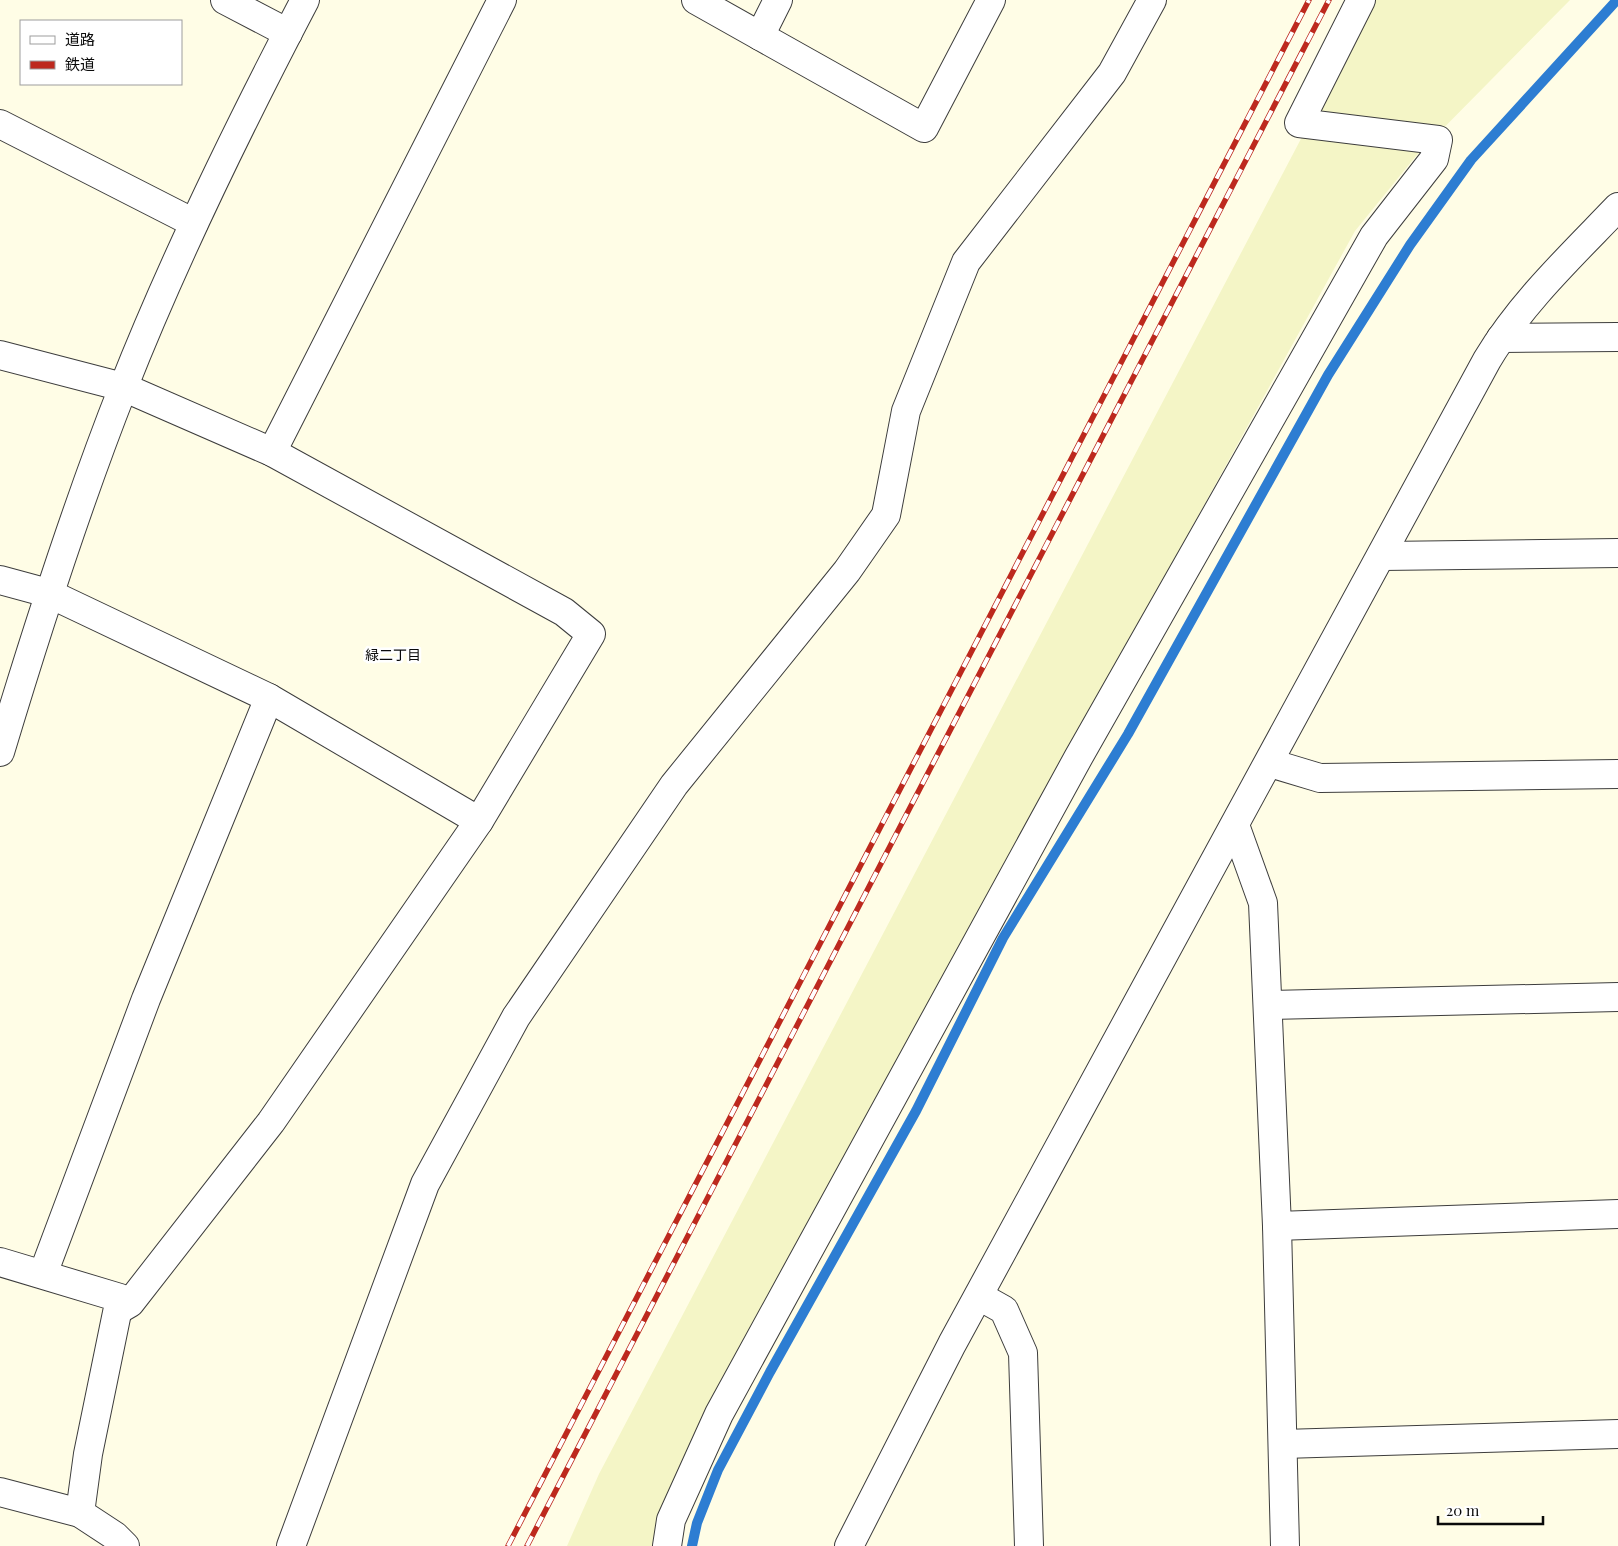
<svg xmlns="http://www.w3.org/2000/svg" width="1618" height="1546" viewBox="0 0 1618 1546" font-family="'Playfair Display','Noto Sans JP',serif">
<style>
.farmland{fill:#f4f5c6}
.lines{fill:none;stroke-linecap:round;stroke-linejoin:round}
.stream{stroke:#2d7dd2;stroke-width:10}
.minor-casing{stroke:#3d3d3d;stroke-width:30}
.minor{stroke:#fff;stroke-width:28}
.rail-casing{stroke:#bd291e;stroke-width:5.5}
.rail{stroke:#fff;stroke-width:4;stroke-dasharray:11;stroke-linecap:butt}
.labels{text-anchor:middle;stroke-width:5;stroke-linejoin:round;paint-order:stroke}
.neighbourhood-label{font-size:14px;fill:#0a0a0a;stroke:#fff}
</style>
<rect width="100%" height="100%" fill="#fffde6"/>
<polygon class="farmland" points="1374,0 1570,0 1416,156 1355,231 706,1409 658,1515 652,1546 567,1546 599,1474"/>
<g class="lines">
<polyline class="stream" points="692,1546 697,1523 718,1470 770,1372 916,1111 1003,938 1128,734 1328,375 1410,245 1471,160 1617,0"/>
<g class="minor-casing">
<g id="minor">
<polyline points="225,0 288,33"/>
<polyline points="696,0 760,36 778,0"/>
<polyline points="760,36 924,128 991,0"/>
<polyline points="0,124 194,223"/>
<polyline points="1501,338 1618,337"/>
<polyline points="0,355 123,387 272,452 564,612 591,634 479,821 269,698 146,999 43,1274"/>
<polyline points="272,452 502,0"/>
<polyline points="1382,556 1618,553"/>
<polyline points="0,580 48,593 269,698"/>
<path d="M 0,752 C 37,629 76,507 123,388 C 175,256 239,126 305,0"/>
<polyline points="1270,763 1320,778 1618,774"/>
<polyline points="1235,825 1263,903 1277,1226 1285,1546"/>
<polyline points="1268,1005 1618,997"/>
<polyline points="1277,1226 1618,1214"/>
<polyline points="0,1262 120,1298 88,1454 80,1513"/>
<polyline points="979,1296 1004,1310 1023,1353 1029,1546"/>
<polyline points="118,1310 130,1303 271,1122 479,821"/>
<polyline points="1283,1444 1618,1434"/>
<polyline points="0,1492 80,1513 115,1536 125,1546"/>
<polyline points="291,1546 425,1184 516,1017 674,785 847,571 886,515 906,411 966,262 1112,73 1152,0"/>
<polyline points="667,1546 671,1520 719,1414 1078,758 1374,236 1434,159 1438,140 1299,123 1361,0"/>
<path d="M 849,1546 L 952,1344 L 1487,360 C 1521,303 1572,255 1618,207"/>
</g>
</g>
<use href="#minor" class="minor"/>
<g class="rail-casing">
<g id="rail">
<polyline points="508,1546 1309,0"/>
<polyline points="527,1546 1329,0"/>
</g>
</g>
<use href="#rail" class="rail"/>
</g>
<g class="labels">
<g class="neighbourhood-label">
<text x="393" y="660">緑二丁目</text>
</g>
</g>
<rect x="20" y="20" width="162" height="65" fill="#ffffff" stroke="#9d9d9d"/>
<rect x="30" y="36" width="25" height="8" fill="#ffffff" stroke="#9d9d9d"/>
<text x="65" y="45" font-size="15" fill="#0a0a0a">道路</text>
<rect x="30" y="61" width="25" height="8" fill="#bd291e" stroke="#9d9d9d"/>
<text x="65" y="70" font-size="15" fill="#0a0a0a">鉄道</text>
<path d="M1438 1516v8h105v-8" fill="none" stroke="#0a0a0a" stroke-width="2.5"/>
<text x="1446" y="1516" font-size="15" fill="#0a0a0a" stroke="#ffffff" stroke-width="4" paint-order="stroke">20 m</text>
</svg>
